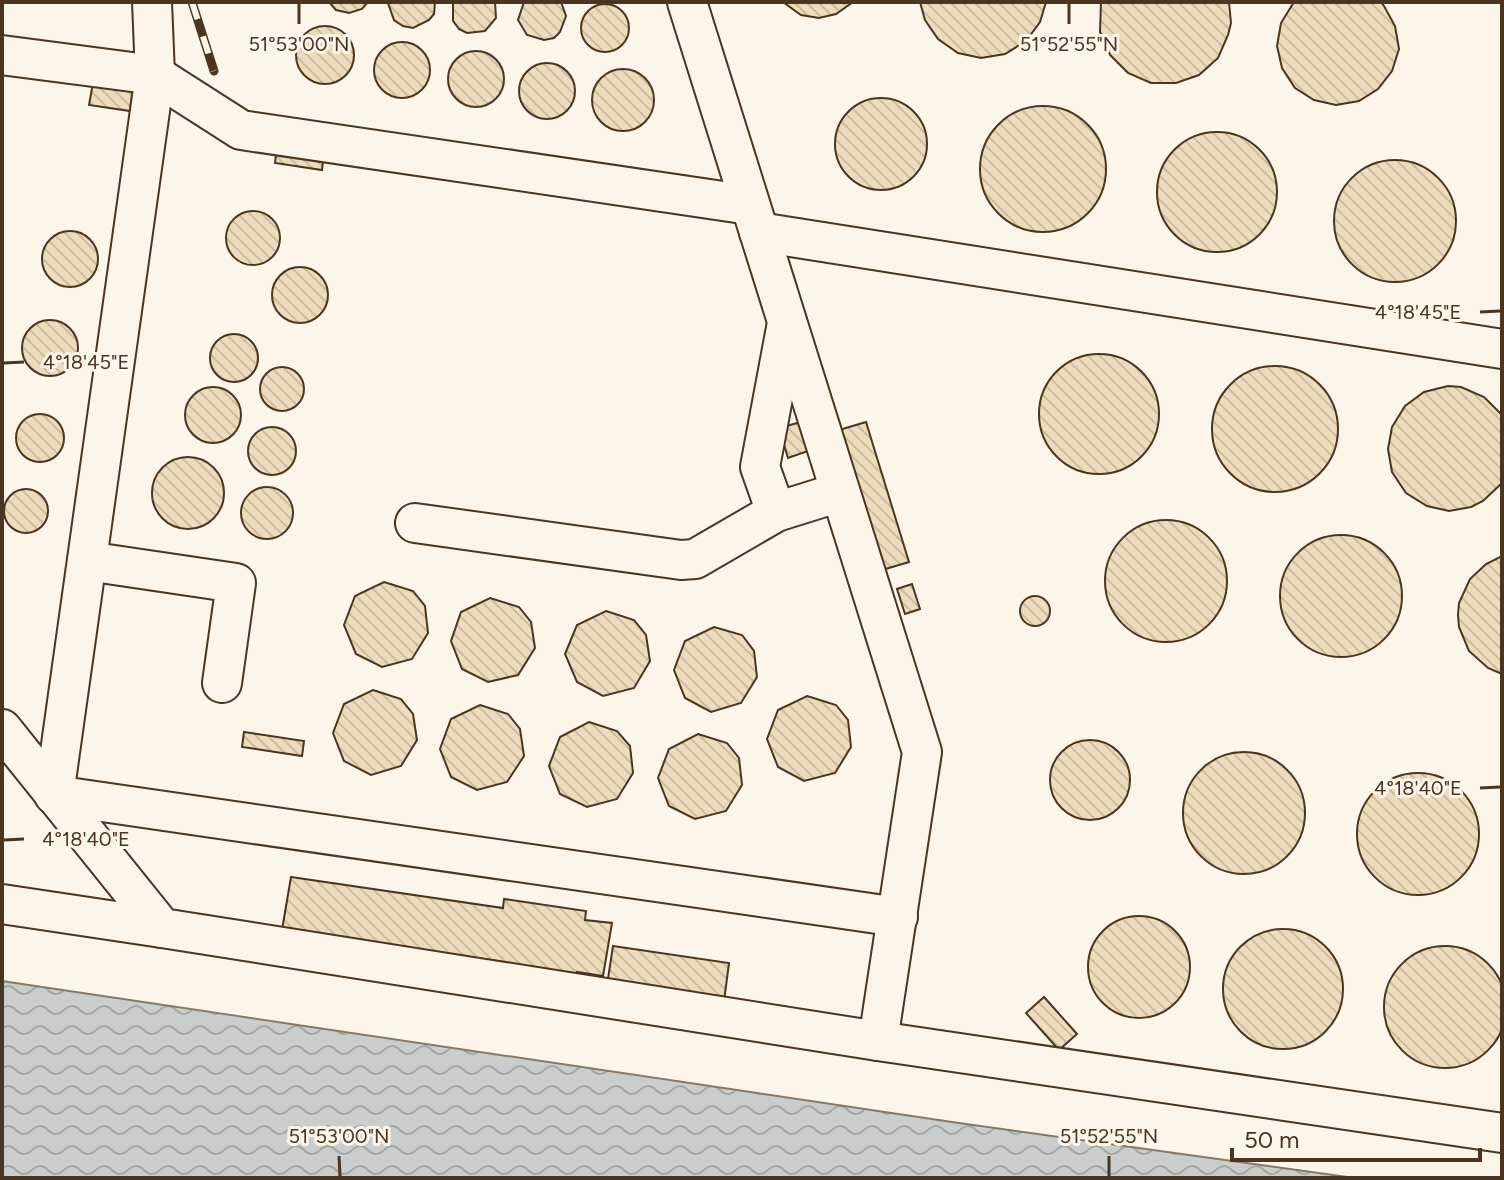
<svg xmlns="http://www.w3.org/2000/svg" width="1504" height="1180" viewBox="0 0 1504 1180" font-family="Figtree,sans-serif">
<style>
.water{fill:url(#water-waves);stroke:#887966;stroke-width:2}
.building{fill:url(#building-back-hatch);stroke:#4a3520;stroke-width:2}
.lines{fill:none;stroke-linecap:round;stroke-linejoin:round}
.minor-casing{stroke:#4a3520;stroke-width:42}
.minor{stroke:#fbf6e9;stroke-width:38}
.rail-casing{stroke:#4a3520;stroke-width:9}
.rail{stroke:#fbf6e9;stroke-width:6;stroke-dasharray:18;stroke-linecap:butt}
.ticks{fill:none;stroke:#4a3520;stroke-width:3}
.ticks-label{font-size:20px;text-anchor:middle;fill:#4a3520;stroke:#fbf6e9;stroke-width:6;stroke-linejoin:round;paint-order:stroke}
</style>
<defs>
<pattern id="water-waves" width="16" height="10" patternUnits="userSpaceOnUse" patternTransform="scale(2)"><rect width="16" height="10" fill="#c9cecd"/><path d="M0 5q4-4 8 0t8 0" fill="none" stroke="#a5a8a6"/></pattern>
<pattern id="building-back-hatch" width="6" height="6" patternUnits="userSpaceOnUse" patternTransform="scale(2)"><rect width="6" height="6" fill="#ecdcbc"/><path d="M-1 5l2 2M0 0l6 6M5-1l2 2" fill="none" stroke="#ccbda1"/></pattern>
</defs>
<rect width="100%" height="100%" fill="#fbf6e9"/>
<polygon class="water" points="2,981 952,1122 1355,1178 2,1178"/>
<g class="building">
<polygon points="329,2 368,2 362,9 349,13 336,10"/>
<polygon points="435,2 434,14 429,20 413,28 403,26 394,20 388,3"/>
<polygon points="453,2 495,2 496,18 485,31 467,33 459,29 453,21"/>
<polygon points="524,2 561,2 566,16 560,32 554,38 544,40 527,35 518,20"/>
<polygon points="783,2 853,2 836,14 819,18 801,15"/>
<polygon points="920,2 1046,2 1040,22 1026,41 1005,54 981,58 958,53 938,39 925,20"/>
<polygon points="1101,2 1229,2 1231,23 1228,35 1218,58 1199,75 1176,83 1151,83 1128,73 1110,55 1100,32"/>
<polygon points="1294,2 1381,2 1384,6 1395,26 1399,49 1392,71 1378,89 1359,101 1336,105 1314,100 1295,88 1282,68 1277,46 1281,23"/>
<circle cx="605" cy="28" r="24"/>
<circle cx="325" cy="55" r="29"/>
<circle cx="402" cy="70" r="28"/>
<circle cx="476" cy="79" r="28"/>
<circle cx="547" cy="91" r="28"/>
<circle cx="623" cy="100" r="31"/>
<polygon points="93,83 133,88 130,111 89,105"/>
<circle cx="881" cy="144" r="46"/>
<circle cx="1043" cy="169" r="63"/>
<circle cx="1217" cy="192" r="60"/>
<polygon points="277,146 324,152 322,170 275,163"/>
<circle cx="1395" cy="221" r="61"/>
<circle cx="253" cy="238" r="27"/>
<circle cx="70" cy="259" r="28"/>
<circle cx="300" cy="295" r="28"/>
<circle cx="50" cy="348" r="28"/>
<circle cx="234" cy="358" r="24"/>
<circle cx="1099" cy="414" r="60"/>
<circle cx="1275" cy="429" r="63"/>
<circle cx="282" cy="389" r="22"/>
<polygon points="1448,386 1461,387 1484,397 1502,415 1502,483 1483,501 1471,507 1449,511 1427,506 1406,493 1392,472 1388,449 1392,427 1405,406 1424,392"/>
<circle cx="213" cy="415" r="28"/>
<circle cx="40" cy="438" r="24"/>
<polygon points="801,422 811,450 788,458 779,428"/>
<polygon points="866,422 909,562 872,573 829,433"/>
<circle cx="272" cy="451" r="24"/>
<circle cx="188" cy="493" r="36"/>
<circle cx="267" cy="513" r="26"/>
<circle cx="26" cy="511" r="22"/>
<circle cx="1166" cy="581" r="61"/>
<circle cx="1341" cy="596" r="61"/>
<polygon points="1502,556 1502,674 1488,668 1469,651 1459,627 1458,615 1459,603 1470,579 1486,564"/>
<polygon points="384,582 413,591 425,606 428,633 412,659 382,667 356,654 344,625 355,596"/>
<polygon points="912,584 920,609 905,614 897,589"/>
<circle cx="1035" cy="611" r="15"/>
<polygon points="490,598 519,607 531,622 535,648 518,675 488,682 462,669 451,641 461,612"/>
<polygon points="606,611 634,620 646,635 650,661 634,688 603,696 577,682 565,654 577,625"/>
<polygon points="714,627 742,635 754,651 757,677 741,703 711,712 685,698 674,670 685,641"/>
<polygon points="373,690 401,699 413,714 417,740 401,766 371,775 344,761 333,733 344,704"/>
<polygon points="807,696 836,705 848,720 851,747 835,773 804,781 778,767 767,739 778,710"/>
<polygon points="480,705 508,714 520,729 524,756 507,782 477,790 451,777 440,749 451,719"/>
<polygon points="589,722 617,731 630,746 633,773 617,799 587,807 560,794 549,766 560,737"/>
<polygon points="244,732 304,741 302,756 242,747"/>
<polygon points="698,734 727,743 739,758 742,785 726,811 695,819 669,806 658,778 669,749"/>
<circle cx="1090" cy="780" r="40"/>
<circle cx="1244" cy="813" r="61"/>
<circle cx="1418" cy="834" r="61"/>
<polygon points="291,877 503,908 504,899 586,911 585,920 612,923 603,976 577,972 575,988 510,978 512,963 282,930"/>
<circle cx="1139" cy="967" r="51"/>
<circle cx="1283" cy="989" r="60"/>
<polygon points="613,946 729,963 723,1009 606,992"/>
<circle cx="1445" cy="1007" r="61"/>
<polygon points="1044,997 1077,1034 1059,1050 1026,1013"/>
</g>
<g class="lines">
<g class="minor-casing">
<g id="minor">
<polyline points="152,2 155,75 54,795 898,917"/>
<polyline points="687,2 922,752 878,1041"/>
<polyline points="2,55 155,75 241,130 750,205"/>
<polyline points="759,232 1502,349"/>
<polyline points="776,512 760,467 786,328"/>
<polyline points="415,523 681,560 695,559 776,512 840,492"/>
<polyline points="87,561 236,583 222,683"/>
<polyline points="2,729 162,928 878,1041 1502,1133"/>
<polyline points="2,904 162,928"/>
</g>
</g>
<use href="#minor" class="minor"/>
<g class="rail-casing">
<polyline id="rail" points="192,2 214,71"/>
</g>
<use href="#rail" class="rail"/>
</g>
<path class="ticks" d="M 299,4 L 299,24M 1069,4 L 1069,24M 1480,312 L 1500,311M 4,363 L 24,362M 1480,788 L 1500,787M 4,840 L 24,839M 339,1156 L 340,1176M 1109,1156 L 1109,1176"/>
<g class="ticks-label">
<text x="299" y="51">51°53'00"N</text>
<text x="1069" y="51">51°52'55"N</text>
<text x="1418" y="319">4°18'45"E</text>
<text x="86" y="369">4°18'45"E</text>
<text x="1418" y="795">4°18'40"E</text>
<text x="86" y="846">4°18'40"E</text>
<text x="339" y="1143">51°53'00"N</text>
<text x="1109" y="1143">51°52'55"N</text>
</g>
<rect width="1504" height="1180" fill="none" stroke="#4a3520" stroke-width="8"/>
<path d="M1232 1148v12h248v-12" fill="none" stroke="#4a3520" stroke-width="4"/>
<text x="1244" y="1148" font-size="24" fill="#4a3520" stroke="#fbf6e9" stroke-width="6" paint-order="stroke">50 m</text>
</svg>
